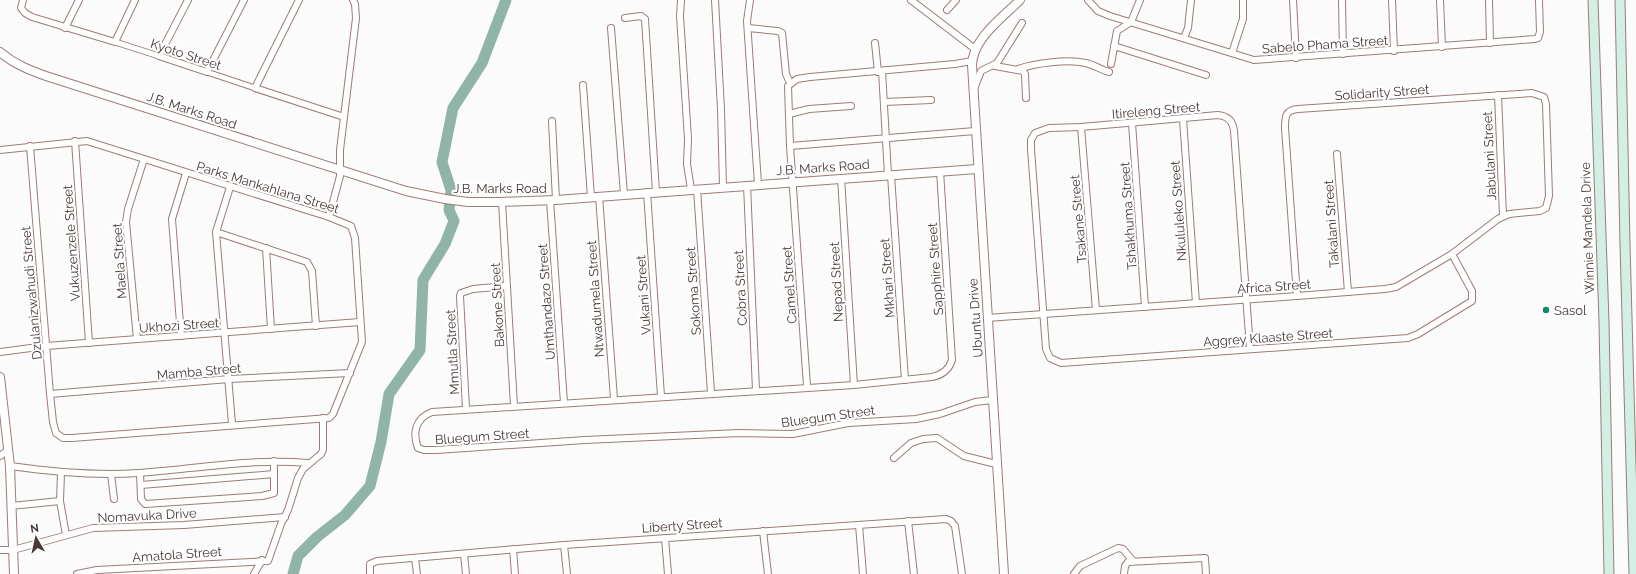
<svg xmlns="http://www.w3.org/2000/svg" width="1636" height="574" viewBox="0 0 1636 574" font-family="Raleway,sans-serif">
<style>
.lines{fill:none;stroke-linecap:round;stroke-linejoin:round}
.river{stroke:#90b5a7;stroke-width:11}
.pedestrian-casing{stroke:#9e7b77;stroke-width:7}
.minor-casing{stroke:#9e7b77;stroke-width:8}
.tertiary-casing{stroke:#9e7b77;stroke-width:10}
.secondary-casing{stroke:#9e7b77;stroke-width:11}
.pedestrian{stroke:#fff;stroke-width:5}
.minor{stroke:#fff;stroke-width:6}
.tertiary{stroke:#fff;stroke-width:8}
.secondary{stroke:#d2efe6;stroke-width:9}
.poi-dot{fill:#138a6d;stroke:#fff;stroke-width:1.5}
.labels{text-anchor:middle;stroke-width:4;stroke-linejoin:round;paint-order:stroke}
.street-label{font-size:13px;fill:#473836;stroke:#fff}
.poi-label{font-size:13px;fill:#473836;stroke:#fff;text-anchor:start}
</style>
<rect width="100%" height="100%" fill="#fbfbfb"/>
<g class="lines">
<polyline class="river" points="293,574 298,556 317,537 345,515 370,486 381,442 389,394 420,350 423,280 445,244 454,221 449,210 451,190 442,162 453,108 482,63 506,0"/>
<g class="pedestrian-casing">
<g id="pedestrian">
<polyline points="115,42 159,56"/>
<polyline points="207,72 255,88"/>
</g>
</g>
<g class="minor-casing">
<g id="minor">
<polyline points="23,0 21,8 25,13 32,17 115,42 135,0"/>
<polyline points="188,0 159,56 207,72 244,0"/>
<polyline points="299,0 255,88 344,117"/>
<polyline points="681,0 680,16 688,139 687,164 691,189"/>
<polyline points="715,0 721,109 723,187"/>
<polyline points="750,0 747,21 758,184"/>
<polyline points="911,0 975,49"/>
<polyline points="1088,0 1098,11 1110,16 1254,60 1535,39 1538,38 1540,32 1539,0"/>
<polyline points="1293,0 1296,58"/>
<polyline points="1342,0 1343,54"/>
<polyline points="1392,0 1394,51"/>
<polyline points="1440,0 1442,47"/>
<polyline points="1489,0 1490,43"/>
<polyline points="947,10 956,0"/>
<polyline points="625,18 641,16 645,19 656,192"/>
<polyline points="65,28 79,0"/>
<polyline points="611,28 624,194"/>
<polyline points="748,28 778,31 782,33 786,74 790,83"/>
<polyline points="1184,38 1188,28 1191,0"/>
<polyline points="875,43 878,72"/>
<polyline points="1114,46 1206,75"/>
<polyline points="1232,53 1243,19 1243,0"/>
<polyline points="1111,64 1117,31 1131,22 1140,0"/>
<polyline points="995,66 1023,71 1025,74 1026,98"/>
<path d="M 1018,69 C 1036,63 1067,59 1086,63 C 1094,65 1102,70 1109,72"/>
<polyline points="882,71 888,175"/>
<polyline points="583,85 591,197"/>
<polyline points="974,89 981,71 997,63 1022,23"/>
<polyline points="1498,95 1503,216"/>
<polyline points="884,102 931,100"/>
<polyline points="789,114 809,109 851,106"/>
<polyline points="1183,119 1196,303"/>
<polyline points="552,121 556,200"/>
<polyline points="1132,123 1145,307"/>
<polyline points="1081,127 1096,310"/>
<polyline points="75,141 89,343"/>
<polyline points="790,146 975,131"/>
<polyline points="0,150 87,141 329,217 351,226 355,238 362,342 333,414 329,418 72,438 63,438 56,433 53,422 50,394 30,146"/>
<polyline points="1337,154 1348,292"/>
<path d="M 940,171 L 952,360 C 949,370 942,375 932,377 L 854,385 L 432,412 C 416,418 412,432 418,448 L 424,450 L 436,450 L 585,440 L 739,433 L 793,434 L 848,423 L 916,419 L 940,414 L 975,402 L 992,400"/>
<polyline points="891,175 905,380"/>
<polyline points="841,178 854,385"/>
<polyline points="747,185 756,390"/>
<polyline points="230,187 216,232 232,424"/>
<polyline points="697,189 711,393"/>
<polyline points="647,192 661,396"/>
<polyline points="599,196 614,399"/>
<polyline points="550,200 564,403"/>
<polyline points="502,202 514,406"/>
<polyline points="329,217 340,176 340,150 356,18 355,4 353,0"/>
<polyline points="216,232 307,262 312,271 316,326"/>
<polyline points="266,248 271,329"/>
<path d="M 987,318 L 1297,296 L 1385,289 L 1396,287 L 1452,254 L 1498,219 L 1509,214 L 1540,211 L 1546,208 L 1549,196 L 1546,104 L 1544,97 L 1532,93 L 1298,109 C 1285,110 1285,117 1285,128 L 1297,296"/>
<polyline points="181,336 172,219 186,173"/>
<polyline points="137,339 126,222 128,209 144,159"/>
<path d="M 1250,349 L 1234,131 C 1233,121 1228,116 1218,115 L 1081,127 L 1049,128 L 1035,133 L 1031,140 L 1031,149 L 1046,349 L 1050,358 L 1061,363 L 1408,338 L 1418,334 L 1472,301 L 1472,291 L 1452,254"/>
<polyline points="0,352 46,346 360,322"/>
<polyline points="807,386 790,146 788,86 797,79 810,77 955,64 972,61"/>
<polyline points="50,394 229,379 350,373"/>
<polyline points="466,409 460,296 461,293 473,289 507,286"/>
<polyline points="0,456 8,450"/>
<polyline points="894,458 911,443 923,439 937,438 964,456 996,464"/>
<path d="M 10,466 C 53,472 94,476 138,473 C 194,469 252,458 308,463"/>
<polyline points="61,473 60,501 66,535"/>
<polyline points="140,473 141,499 145,504 262,496 274,493 274,461"/>
<polyline points="111,474 114,499"/>
<polyline points="141,485 274,474"/>
<polyline points="11,506 60,501"/>
<polyline points="908,521 914,574"/>
<polyline points="859,525 863,574"/>
<polyline points="763,531 768,574"/>
<polyline points="665,538 668,574"/>
<polyline points="564,545 567,574"/>
<polyline points="513,549 515,574"/>
<polyline points="0,550 13,550 93,528 184,525 285,517"/>
<polyline points="464,554 466,574"/>
<polyline points="415,558 417,574"/>
<polyline points="77,574 97,570 268,561 281,524 288,510 298,478 303,469 321,454 323,450 323,418"/>
<polyline points="254,574 262,560"/>
<polyline points="370,574 370,564 377,561 564,545 946,519 951,521 955,526 962,574"/>
<polyline points="1074,574 1080,566 1118,548 1123,549 1133,561"/>
<polyline points="1124,574 1125,566 1128,562 1205,558 1206,574"/>
</g>
</g>
<g class="tertiary-casing">
<g id="tertiary">
<path d="M 0,52 C 14,64 29,70 46,76 L 406,191 L 445,199 L 468,202 L 499,202 L 556,200 L 977,169"/>
<polyline points="0,377 10,466 14,574"/>
<path d="M 1004,574 L 972,65 C 973,38 1002,18 1020,0"/>
</g>
</g>
<g class="secondary-casing">
<g id="secondary">
<polyline points="1593,0 1604,322 1609,574"/>
<polyline points="1620,0 1625,244 1634,574"/>
</g>
</g>
<use href="#pedestrian" class="pedestrian"/>
<use href="#minor" class="minor"/>
<use href="#tertiary" class="tertiary"/>
<use href="#secondary" class="secondary"/>
</g>
<circle class="poi-dot" cx="1546" cy="310" r="4"/>
<g class="labels">
<g class="street-label">
<text transform="translate(1325 44) rotate(-4)" y="5">Sabelo Phama Street</text>
<text transform="translate(186 54) rotate(18)" y="5">Kyoto Street</text>
<text transform="translate(1382 92) rotate(-4)" y="5">Solidarity Street</text>
<text transform="translate(192 110) rotate(18)" y="5">J.B. Marks Road</text>
<text transform="translate(1156 110) rotate(-5)" y="5">Itireleng Street</text>
<text transform="translate(1489 156) rotate(-93)" y="5">Jabulani Street</text>
<text transform="translate(823 167) rotate(-4)" y="5">J.B. Marks Road</text>
<text transform="translate(268 187) rotate(17)" y="5">Parks Mankahlana Street</text>
<text x="500" y="193">J.B. Marks Road</text>
<text transform="translate(1178 211) rotate(-94)" y="5">Nkululeko Street</text>
<text transform="translate(1128 216) rotate(-94)" y="5">Tshakhuma Street</text>
<text transform="translate(1078 219) rotate(-95)" y="5">Tsakane Street</text>
<text transform="translate(1331 224) rotate(-94)" y="5">Takalani Street</text>
<text transform="translate(1587 228) rotate(-92)" y="5">Winnie Mandela Drive</text>
<text transform="translate(71 243) rotate(-94)" y="5">Vukuzenzele Street</text>
<text transform="translate(119 261) rotate(-94)" y="5">Maela Street</text>
<text transform="translate(935 269) rotate(-94)" y="5">Sapphire Street</text>
<text transform="translate(887 278) rotate(-94)" y="5">Mkhari Street</text>
<text transform="translate(836 282) rotate(-93)" y="5">Nepad Street</text>
<text transform="translate(789 285) rotate(-94)" y="5">Camel Street</text>
<text transform="translate(1274 286) rotate(-4)" y="5">Africa Street</text>
<text transform="translate(740 288) rotate(-93)" y="5">Cobra Street</text>
<text transform="translate(693 291) rotate(-94)" y="5">Sokoma Street</text>
<text transform="translate(31 293) rotate(-95)" y="5">Dzulanizwahudi Street</text>
<text transform="translate(643 295) rotate(-94)" y="5">Vukani Street</text>
<text transform="translate(595 299) rotate(-94)" y="5">Ntwadumela Street</text>
<text transform="translate(546 302) rotate(-94)" y="5">Umthandazo Street</text>
<text transform="translate(497 305) rotate(-93)" y="5">Bakone Street</text>
<text transform="translate(975 318) rotate(-94)" y="5">Ubuntu Drive</text>
<text transform="translate(179 325) rotate(-4)" y="5">Ukhozi Street</text>
<text transform="translate(1268 337) rotate(-4)" y="5">Aggrey Klaaste Street</text>
<text transform="translate(452 352) rotate(-93)" y="5">Mmutla Street</text>
<text transform="translate(199 371) rotate(-5)" y="5">Mamba Street</text>
<text transform="translate(828 416) rotate(-8)" y="5">Bluegum Street</text>
<text transform="translate(482 436) rotate(-4)" y="5">Bluegum Street</text>
<text transform="translate(147 515) rotate(-3)" y="5">Nomavuka Drive</text>
<text transform="translate(682 525) rotate(-4)" y="5">Liberty Street</text>
<text transform="translate(177 554) rotate(-4)" y="5">Amatola Street</text>
</g>
<g class="poi-label">
<text x="1554" y="315">Sasol</text>
</g>
</g>
<g transform="translate(36 538) rotate(351)" stroke="#ffffff" stroke-width="3" paint-order="stroke">
<path d="M0-3L7 15L0 10L-7 15Z" fill="#473836"/>
<text y="-6" font-size="11" font-weight="bold" text-anchor="middle" fill="#473836">N</text>
</g>
</svg>
